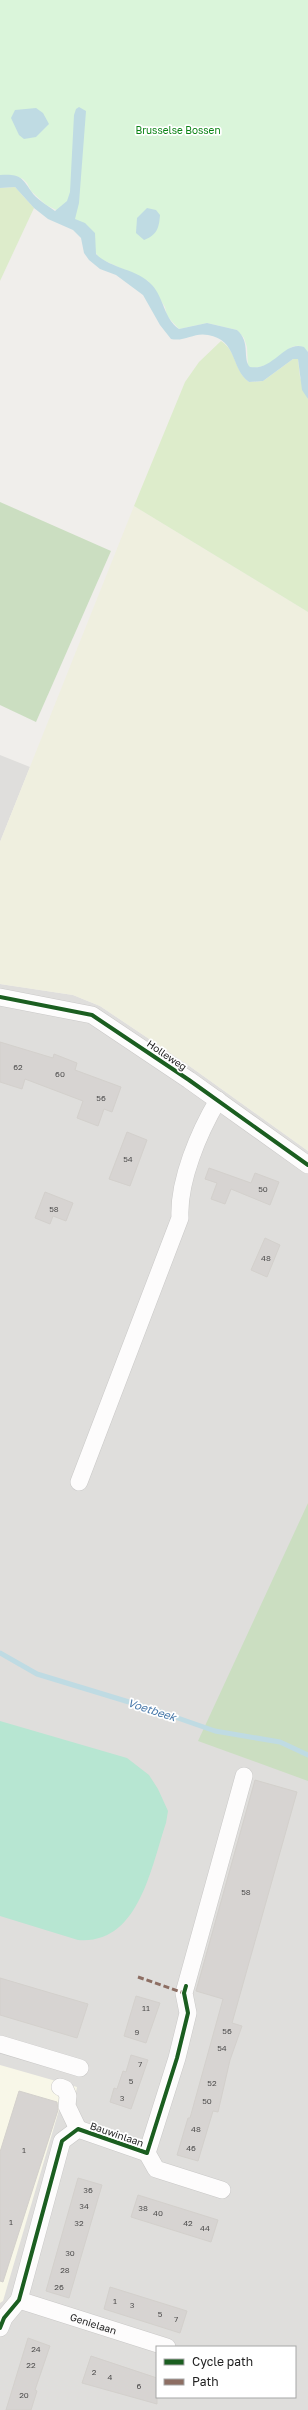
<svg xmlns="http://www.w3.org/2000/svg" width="308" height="2410" viewBox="0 0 308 2410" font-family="'Golos Text',sans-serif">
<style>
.residential{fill:#dfdedc;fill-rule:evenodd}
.education{fill:#f8f7e8}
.farmland{fill:#efefdf}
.grass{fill:#ddeccb}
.forest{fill:#cbdec1}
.park{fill:#daf5da}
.pitch{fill:#b7e6d2}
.water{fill:#bfdbe3}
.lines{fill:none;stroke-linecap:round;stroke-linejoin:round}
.stream{stroke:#bfdbe3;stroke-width:5}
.building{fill:#d7d4d2;stroke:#d3d0cc}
.minor-casing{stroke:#c9c8c7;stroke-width:18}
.minor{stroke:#fdfcfc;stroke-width:17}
.quiet{stroke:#8d6e63;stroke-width:3;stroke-dasharray:6 3;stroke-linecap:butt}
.cycleway-casing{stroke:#fff;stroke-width:6}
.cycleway{stroke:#1b5e20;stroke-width:4}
.labels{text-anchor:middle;stroke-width:3.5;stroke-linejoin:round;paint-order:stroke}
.number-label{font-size:8px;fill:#4f4e4e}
.park-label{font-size:10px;fill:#0c8416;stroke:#fff}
.street-label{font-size:10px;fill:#222;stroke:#fff}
.water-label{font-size:11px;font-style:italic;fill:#4a7aab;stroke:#fff}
</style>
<rect width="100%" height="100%" fill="#f0eeeb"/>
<g class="residential">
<polygon points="0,755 30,767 0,842"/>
<path d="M 0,984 L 73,995 L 100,1006 L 188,1065 L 308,1151 L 308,2410 L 0,2410 ZM 157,2347 L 295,2347 L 295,2397 L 157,2397 Z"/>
</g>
<polygon class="education" points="0,2065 77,2087 74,2103 59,2110 3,2301 0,2303"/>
<polygon class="farmland" points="134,506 308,612 308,1151 188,1065 100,1006 73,995 0,984 0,842"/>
<g class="grass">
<polygon points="15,187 34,208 0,281 0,188"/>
<path d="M 221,341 C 237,351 234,371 249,382 L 263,381 L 293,359 L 298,359 L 300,377 L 308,399 L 308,612 L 134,506 L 185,382 L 199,362 Z"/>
</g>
<g class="forest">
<polygon points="0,502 111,551 36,722 0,705"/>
<polygon points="308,1503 308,1781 198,1741"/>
</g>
<path class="park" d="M 0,0 L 308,0 L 308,352 C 295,335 282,357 271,363 C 265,366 259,367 252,368 L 248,366 L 247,347 L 244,338 L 237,330 L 207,323 L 179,329 L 167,316 L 165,307 L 148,281 L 99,258 L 75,219 L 46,205 L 31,191 L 27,183 L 23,179 L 16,176 L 0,175 Z"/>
<path class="pitch" d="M 0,1721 L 127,1758 L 149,1775 L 158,1789 L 168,1811 L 166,1823 C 151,1867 139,1945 78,1940 L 0,1916 Z"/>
<g class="water">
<path d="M 79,107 L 86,111 L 79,203 L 75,219 L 85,223 L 95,233 L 96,254 C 111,269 138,269 152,285 C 164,298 164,319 179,329 L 207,323 L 237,330 C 251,342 242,359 250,367 C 274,371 284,340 304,347 L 308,352 L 308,399 L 302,390 L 298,359 L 293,359 L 263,381 L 249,382 C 230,368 238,340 208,335 C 194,332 185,342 171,339 L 160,325 L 143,295 L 116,275 L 100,269 L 89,260 L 84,253 L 81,238 L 73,230 L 48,219 L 34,208 L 15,187 L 0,188 L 0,175 C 19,174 21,176 31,191 C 36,199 47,205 55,211 L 67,201 L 70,192 L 74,115 L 76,109 Z"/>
<polygon points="36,108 43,113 49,124 36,137 24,139 19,135 11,118 15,110"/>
<path d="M 147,208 L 156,210 L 160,215 C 159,228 157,235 144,240 L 136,233 L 137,218 Z"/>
</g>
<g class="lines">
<polyline class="stream" points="0,1653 37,1674 152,1709 215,1731 280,1742 308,1755"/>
</g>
<g class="building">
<polygon points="0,1042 53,1058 54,1054 77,1063 75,1070 121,1087 112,1112 104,1109 98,1126 77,1118 83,1101 25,1079 22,1089 0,1082"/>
<polygon points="127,1132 147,1140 130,1186 109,1179"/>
<polygon points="209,1168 251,1183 255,1173 279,1182 270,1205 231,1189 225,1204 211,1199 217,1183 205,1179"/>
<polygon points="45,1192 73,1203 66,1221 53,1216 50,1224 35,1218"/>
<polygon points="265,1238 280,1245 267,1277 251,1270"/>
<polygon points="255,1780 297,1792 232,2023 242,2026 230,2060 218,2112 213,2111 198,2161 177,2155 188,2118 190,2118 223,1999 196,1991"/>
<polygon points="0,1978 88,2004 77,2038 0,2015"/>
<polygon points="136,1996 160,2003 146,2043 124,2036"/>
<polygon points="131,2055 148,2060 131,2109 110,2102 114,2088 117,2089 123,2071 126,2072"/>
<polygon points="19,2091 57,2102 58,2110 3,2282 0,2281 0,2152"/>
<polygon points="78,2178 102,2185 69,2298 46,2291"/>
<polygon points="138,2195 218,2220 211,2242 131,2217"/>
<polygon points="110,2287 187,2311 180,2333 104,2309"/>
<polygon points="28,2338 50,2346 35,2390 37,2391 31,2410 6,2410"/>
<polygon points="91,2356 157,2378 157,2404 82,2383"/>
</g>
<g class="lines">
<g class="minor-casing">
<g id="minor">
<polyline points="0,997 92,1015 189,1080 308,1165"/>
<path d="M 79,1482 L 180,1218 C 178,1181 199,1132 218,1100"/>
<polyline points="0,2044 80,2068"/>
<polyline points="60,2087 65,2089 68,2096 67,2106 78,2129"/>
<polyline points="147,2153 156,2169 222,2190"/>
<path id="s1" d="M 19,2300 L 167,2347"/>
<polyline points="0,2328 4,2318 19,2300 62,2141 78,2129 147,2153 177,2058 188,2013 184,1993 244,1776"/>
</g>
</g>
<use href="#minor" class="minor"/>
<polyline class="quiet" points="138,1977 184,1993"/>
<g class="cycleway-casing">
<g id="cycleway">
<polyline points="0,997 92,1015 189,1080 308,1165"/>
<polyline points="0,2328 4,2318 19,2300 62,2141 78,2129 147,2153 177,2058 188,2013 184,1993 186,1986"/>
</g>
</g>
<use href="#cycleway" class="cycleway"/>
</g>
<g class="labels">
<g class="number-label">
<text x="18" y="1070">62</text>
<text x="60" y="1077">60</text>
<text x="101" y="1101">56</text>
<text x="128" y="1162">54</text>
<text x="263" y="1192">50</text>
<text x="54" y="1212">58</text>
<text x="266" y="1261">48</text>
<text x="246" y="1895">58</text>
<text x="146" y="2011">11</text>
<text x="227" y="2034">56</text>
<text x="137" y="2035">9</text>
<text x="222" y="2051">54</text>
<text x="140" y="2067">7</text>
<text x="131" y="2084">5</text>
<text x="212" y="2086">52</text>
<text x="122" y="2101">3</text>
<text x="207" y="2104">50</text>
<text x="196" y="2132">48</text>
<text x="191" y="2151">46</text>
<text x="24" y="2153">1</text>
<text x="88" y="2193">36</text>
<text x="84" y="2209">34</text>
<text x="143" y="2211">38</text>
<text x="158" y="2216">40</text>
<text x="11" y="2225">1</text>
<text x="79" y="2226">32</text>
<text x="188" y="2226">42</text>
<text x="205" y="2231">44</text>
<text x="70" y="2256">30</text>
<text x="65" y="2273">28</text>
<text x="59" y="2290">26</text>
<text x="115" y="2304">1</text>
<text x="132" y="2308">3</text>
<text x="160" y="2317">5</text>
<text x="176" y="2322">7</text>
<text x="36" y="2352">24</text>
<text x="31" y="2368">22</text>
<text x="94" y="2375">2</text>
<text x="110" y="2380">4</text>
<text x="139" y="2389">6</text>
<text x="24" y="2398">20</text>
</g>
<g class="park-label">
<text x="178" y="134">Brusselse Bossen</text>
</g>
<g class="street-label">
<text transform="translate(167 1055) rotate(34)" y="4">Holleweg</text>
<text transform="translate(117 2134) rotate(19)" y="4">Bauwinlaan</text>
<text dy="4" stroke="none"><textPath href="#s1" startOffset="78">Genielaan</textPath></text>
</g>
<g class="water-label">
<text transform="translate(152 1710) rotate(18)" y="4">Voetbeek</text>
</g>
</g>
<rect x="156" y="2346" width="140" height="52" fill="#ffffff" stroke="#a7a7a7"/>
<rect x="164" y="2359" width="20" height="6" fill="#1b5e20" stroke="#a7a7a7"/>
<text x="192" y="2366" font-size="12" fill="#222222">Cycle path</text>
<rect x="164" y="2379" width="20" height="6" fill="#8d6e63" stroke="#a7a7a7"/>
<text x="192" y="2386" font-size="12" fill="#222222">Path</text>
</svg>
